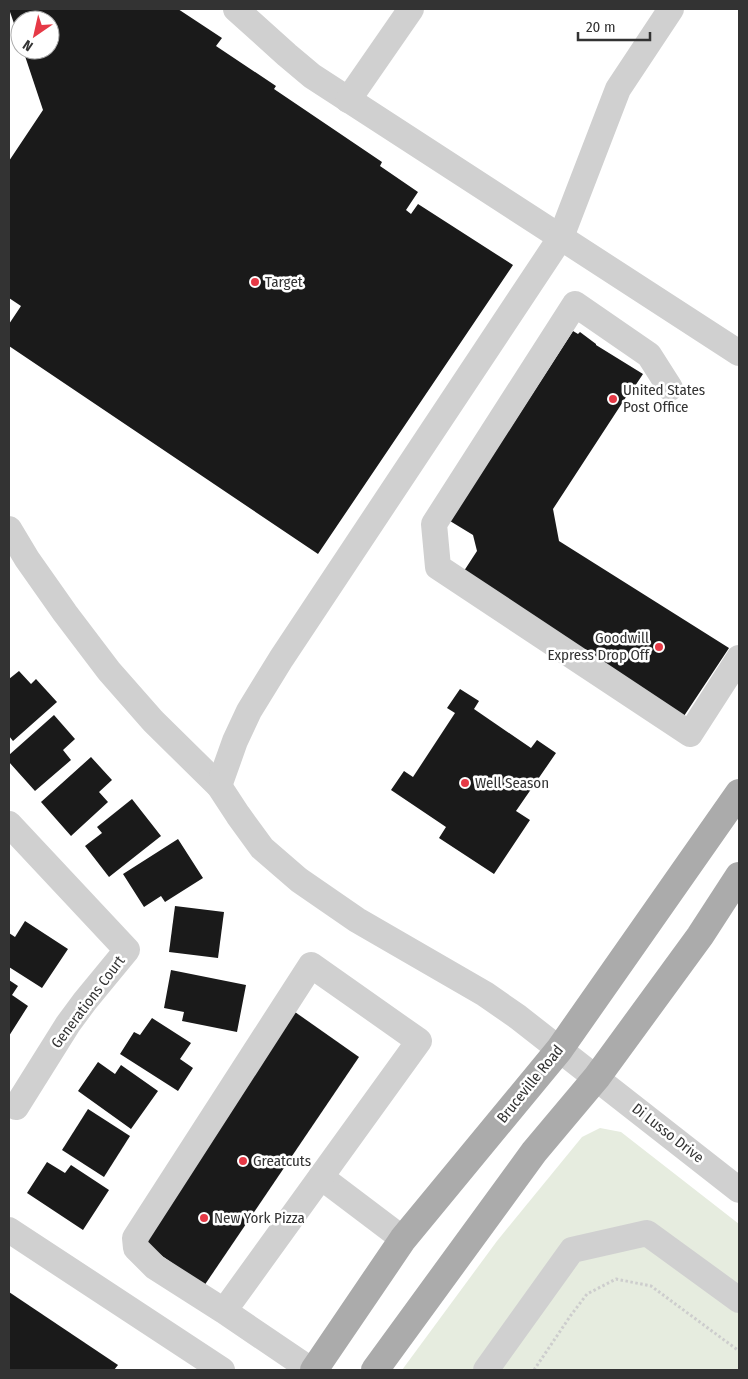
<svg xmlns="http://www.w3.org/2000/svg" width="748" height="1379" viewBox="0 0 748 1379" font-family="'Fira Sans Condensed',sans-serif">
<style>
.green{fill:#e6ecdf}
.building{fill:#1a1a1a}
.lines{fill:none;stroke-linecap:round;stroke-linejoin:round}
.path{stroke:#cdcdcd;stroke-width:3;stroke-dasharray:2.5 2.5;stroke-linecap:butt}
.minor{stroke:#d0d0d0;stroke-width:26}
.major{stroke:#ababab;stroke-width:28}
.poi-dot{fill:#e63946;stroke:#fff;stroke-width:2}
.labels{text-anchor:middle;stroke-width:5;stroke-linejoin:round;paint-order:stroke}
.poi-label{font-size:15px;fill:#333;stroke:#fff;text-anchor:start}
.street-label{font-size:15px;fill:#333;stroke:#fff}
</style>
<rect width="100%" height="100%" fill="#fff"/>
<polygon class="green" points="600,1128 621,1132 739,1224 739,1370 402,1370 497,1241 582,1137"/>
<g class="building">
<polygon points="9,9 178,9 222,38 216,46 276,86 274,89 382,162 380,166 418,192 406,210 411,214 418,204 513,265 318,554 9,346 9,324 21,306 9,298 9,161 43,110 23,50 50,50 50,20 20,20 20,41"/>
<polygon points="573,331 578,334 580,332 596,344 596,345 643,374 631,392 630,391 553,509 559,541 729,648 684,716 462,574 477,551 473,535 450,521"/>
<polygon points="19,671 31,684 36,679 57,702 13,741 9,736 9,679"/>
<polygon points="460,689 479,701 474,709 531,748 537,740 556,753 516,811 530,820 494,874 439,838 446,827 391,790 404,771 413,777 455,713 447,708"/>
<polygon points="54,715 75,739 63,750 71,760 35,791 9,762 9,755"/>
<polygon points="91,757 112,780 99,792 108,802 71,836 41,802"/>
<polygon points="132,799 161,836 109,877 85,846 102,833 97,827"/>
<polygon points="178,839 203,878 165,902 161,896 144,907 123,874"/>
<polygon points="175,906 224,912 218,958 169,952"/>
<polygon points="25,921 68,949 42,988 9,967 9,933 15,937"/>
<polygon points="171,970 246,985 237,1032 182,1021 184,1012 164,1008"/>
<polygon points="9,980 18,986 12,995 28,1006 9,1036"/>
<polygon points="295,1012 359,1057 204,1286 141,1241"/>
<polygon points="152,1018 191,1043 180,1059 193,1068 178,1091 120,1054 134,1032 140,1035"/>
<polygon points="98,1062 115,1074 121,1065 158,1091 131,1129 78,1091"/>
<polygon points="88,1109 130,1136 104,1177 62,1150"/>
<polygon points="47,1162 65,1173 71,1165 109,1190 83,1230 27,1193"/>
<polygon points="9,1292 118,1365 114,1370 9,1370"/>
</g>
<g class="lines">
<polyline class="path" points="534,1370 571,1315 587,1294 616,1279 651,1286 739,1351"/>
<g class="minor">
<polyline points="236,9 287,55 312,76 739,353"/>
<polyline points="348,100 411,9"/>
<polyline points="670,388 649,355 575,304 434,524 438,567 690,734 739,658"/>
<polyline points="9,529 27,559 65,613 109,671 153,721 219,786 238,815 262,848 299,880 357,920 485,994 518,1017 739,1190"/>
<polyline points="219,786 235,741 249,711 281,659 561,237 618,89 671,9"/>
<polyline points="9,824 127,950 85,1001 68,1024 16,1107"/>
<polyline points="321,1177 403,1239"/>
<polyline points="9,1230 222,1370"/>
<polyline points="224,1311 419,1041 311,965 135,1238 136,1248 155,1267 224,1311 311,1370"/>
<polyline points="486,1370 572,1250 647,1233 739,1300"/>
</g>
<g class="major">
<polyline points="314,1370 403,1239 559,1050 739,793"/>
<polyline points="375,1370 534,1152 597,1077 700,936 739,876"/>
</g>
</g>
<g class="poi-dot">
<circle cx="255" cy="282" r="5"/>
<circle cx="613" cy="399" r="5"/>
<circle cx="659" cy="647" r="5"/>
<circle cx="465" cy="783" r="5"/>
<circle cx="243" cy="1161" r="5"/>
<circle cx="204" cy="1218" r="5"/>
</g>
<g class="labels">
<g class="poi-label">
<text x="265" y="287">Target</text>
<text x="623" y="395">United States<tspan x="623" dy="17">Post Office</tspan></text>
<text x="649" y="643" text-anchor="end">Goodwill<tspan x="649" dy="17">Express Drop Off</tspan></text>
<text x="475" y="788">Well Season</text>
<text x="253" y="1166">Greatcuts</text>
<text x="214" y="1223">New York Pizza</text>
</g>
<g class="street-label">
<text transform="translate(88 1002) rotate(-53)" y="5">Generations Court</text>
<text transform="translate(530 1084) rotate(-51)" y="5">Bruceville Road</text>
<text transform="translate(668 1133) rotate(38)" y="5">Di Lusso Drive</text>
</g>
</g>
<rect width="748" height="1379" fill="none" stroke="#333333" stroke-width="20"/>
<g transform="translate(35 35) rotate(214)"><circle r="24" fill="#ffffff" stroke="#adadad"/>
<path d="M0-4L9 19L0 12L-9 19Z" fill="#e63946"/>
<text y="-8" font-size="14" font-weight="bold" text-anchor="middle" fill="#333333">N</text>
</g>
<path d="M578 32v8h72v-8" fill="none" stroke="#333333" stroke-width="2.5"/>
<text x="586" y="32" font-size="15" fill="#333333" stroke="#ffffff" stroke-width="4" paint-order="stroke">20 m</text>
</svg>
